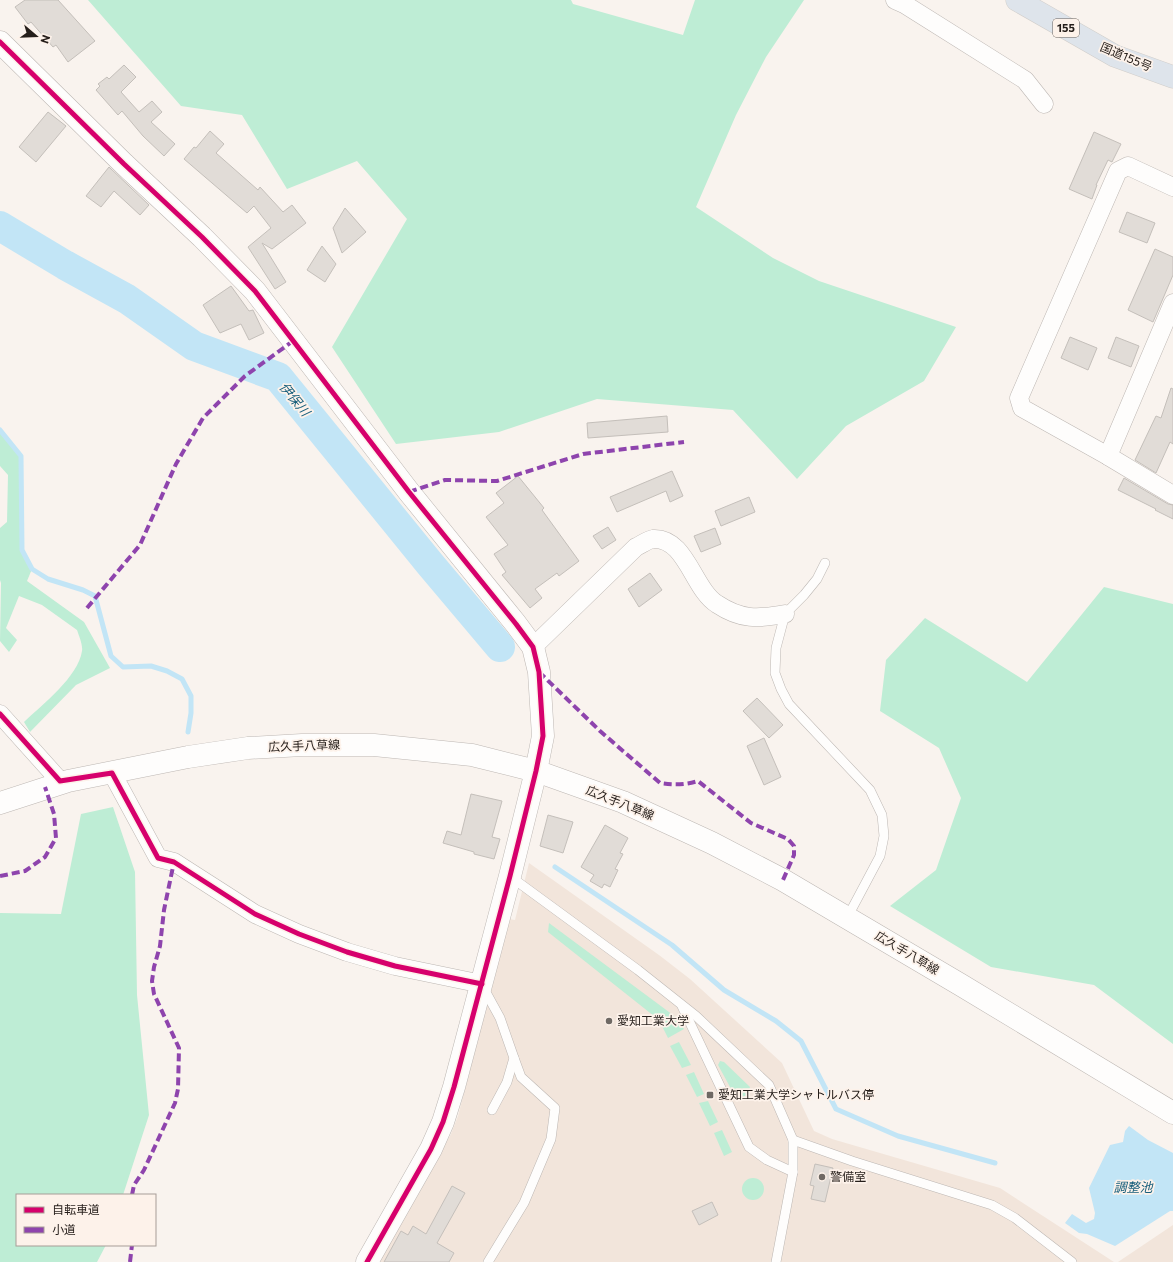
<svg xmlns="http://www.w3.org/2000/svg" width="1173" height="1262" viewBox="0 0 1173 1262" font-family="Commissioner,'Noto Sans JP',sans-serif">
<style>
.built{fill:#f2e5db}
.green{fill:#beedd5}
.water{fill:#c2e5f6}
.lines{fill:none;stroke-linecap:round;stroke-linejoin:round}
.stream{stroke:#c2e5f6;stroke-width:5}
.river{stroke:#c2e5f6;stroke-width:30}
.building{fill:#e1dcd7;stroke:#c4bfba}
.lane-casing{stroke:#bdb7b3;stroke-width:10}
.street-casing{stroke:#bdb7b3;stroke-width:19}
.secondary-casing{stroke:#bdb7b3;stroke-width:23}
.highway-casing{stroke:#d1cecb;stroke-width:23}
.lane{stroke:#fefdfc;stroke-width:9}
.street{stroke:#fefdfc;stroke-width:18}
.secondary{stroke:#fefdfc;stroke-width:22}
.highway{stroke:#dee4eb;stroke-width:22}
.quiet{stroke:#8e44ad;stroke-width:4;stroke-dasharray:8 4;stroke-linecap:butt}
.cycleway-casing{stroke:#fdf2ea;stroke-width:8}
.cycleway{stroke:#d6006c;stroke-width:5}
.poi-dot{fill:#6f6964;stroke:#fdf2ea;stroke-width:1.5}
.labels{text-anchor:middle;stroke-width:3.5;stroke-linejoin:round;paint-order:stroke}
.shield{fill:#fdf2ea;stroke:#665e58;stroke-width:1}
.shield-label{font-size:11px;font-weight:bold;fill:#251e1a}
.street-label{font-size:12px;fill:#251e1a;stroke:#fdf2ea}
.poi-label{font-size:12px;fill:#251e1a;stroke:#fdf2ea;text-anchor:start}
.water-label{font-size:13px;font-style:italic;fill:#165e7b;stroke:#fdf2ea}
</style>
<rect width="100%" height="100%" fill="#f9f3ee"/>
<g class="built">
<polygon points="529,863 659,955 690,979 782,1063 814,1131 832,1139 1000,1188 1114,1262 378,1262 451,1134 458,1116 509,919 515,920"/>
<polygon points="1173,1225 1173,1262 1118,1262"/>
</g>
<g class="green">
<polygon points="88,0 571,0 573,4 683,35 695,0 804,0 766,57 736,115 696,207 773,258 819,281 956,327 924,381 846,426 797,479 733,410 597,399 499,432 396,444 332,347 407,219 357,161 287,189 242,115 181,106"/>
<path d="M 0,430 L 21,456 L 22,550 L 32,569 L 27,581 L 84,622 L 110,668 L 76,685 L 30,732 L 24,722 C 43,704 78,677 82,651 C 83,645 79,636 77,630 L 42,605 L 19,596 L 6,628 L 17,640 L 9,652 L 0,641 L 1,583 L 0,580 L 0,528 L 7,522 L 8,475 L 0,466 Z"/>
<polygon points="1104,587 1173,604 1173,1044 1094,985 991,967 890,906 936,870 961,798 939,748 880,711 886,660 925,618 1027,682"/>
<polygon points="113,807 135,872 137,995 149,1115 123,1195 17,1195 17,1245 106,1245 97,1262 0,1262 0,913 61,914 81,814"/>
<polygon points="549,923 673,1015 684,1029 668,1038 659,1020 548,932"/>
<polygon points="679,1042 691,1065 682,1068 670,1046"/>
<polygon points="720,1061 724,1062 750,1087 747,1095 741,1098 735,1096 718,1065"/>
<polygon points="694,1072 704,1094 697,1097 686,1075"/>
<polygon points="708,1101 718,1122 710,1126 699,1103"/>
<polygon points="722,1130 732,1152 724,1156 714,1133"/>
<circle cx="753" cy="1189" r="11"/>
</g>
<polygon class="water" points="1129,1126 1148,1140 1173,1153 1173,1211 1170,1211 1115,1246 1087,1234 1079,1233 1065,1223 1072,1214 1086,1223 1094,1219 1095,1213 1089,1188 1110,1145 1123,1142 1125,1131"/>
<g class="lines">
<g class="stream">
<polyline points="0,430 21,456 22,550 32,569 48,579 83,590 95,596 111,656 123,667 151,666 167,671 182,679 191,696 191,713 188,732"/>
<polyline points="555,867 672,945 724,990 776,1021 801,1041 836,1109 898,1136 995,1163"/>
</g>
<polyline class="river" points="0,226 65,265 127,299 194,346 278,377 430,564 500,647"/>
</g>
<g class="building">
<polygon points="25,0 58,0 95,41 68,62 56,45 53,47 31,22 28,24 15,7"/>
<polygon points="124,65 136,77 121,92 139,112 152,101 162,112 151,122 175,144 164,156 143,136 122,111 118,115 96,90 100,86 98,84 107,77 109,79"/>
<polygon points="48,112 66,126 36,162 19,147"/>
<polygon points="210,131 224,144 216,153 258,190 260,187 283,212 292,205 306,223 272,249 262,243 286,282 275,289 248,247 271,228 254,206 247,213 184,159 194,147 196,148"/>
<polygon points="1094,132 1121,144 1112,162 1108,160 1096,185 1097,185 1092,199 1069,189"/>
<polygon points="109,167 149,205 140,215 114,191 101,207 86,196"/>
<polygon points="345,208 366,232 342,253 333,228"/>
<polygon points="1127,212 1155,223 1147,243 1119,232"/>
<polygon points="322,246 336,264 325,282 307,270"/>
<polygon points="1155,249 1173,257 1173,275 1153,322 1128,310"/>
<polygon points="231,286 249,311 253,310 264,333 249,340 241,324 220,333 203,305"/>
<polygon points="1070,337 1097,348 1088,370 1061,358"/>
<polygon points="1116,337 1139,346 1131,367 1108,358"/>
<polygon points="1171,388 1173,389 1173,444 1170,442 1156,473 1135,460 1156,416 1161,418"/>
<polygon points="667,416 668,432 588,438 587,423"/>
<polygon points="672,471 683,496 670,502 666,491 617,512 610,497"/>
<polygon points="518,476 544,508 542,510 579,561 559,576 557,573 535,589 542,598 530,608 502,575 506,572 494,554 508,545 486,517 504,503 496,493"/>
<polygon points="1124,478 1168,504 1173,505 1173,519 1155,510 1156,509 1118,490"/>
<polygon points="749,497 755,512 721,526 715,511"/>
<polygon points="608,527 616,540 602,549 593,536"/>
<polygon points="715,528 721,544 701,552 694,536"/>
<polygon points="650,573 662,590 639,607 628,589"/>
<polygon points="757,698 783,725 769,738 743,711"/>
<polygon points="764,738 781,777 764,785 747,746"/>
<polygon points="471,794 502,801 492,837 500,839 494,859 474,854 474,852 443,843 447,831 461,835"/>
<polygon points="548,815 573,822 563,853 540,846"/>
<polygon points="605,825 628,838 620,853 623,854 615,869 618,870 610,887 604,884 602,888 590,881 594,875 581,867"/>
<polygon points="815,1164 833,1168 825,1202 811,1199 814,1186 810,1185"/>
<polygon points="452,1186 465,1193 437,1243 454,1253 449,1262 384,1262 401,1231 408,1235 413,1226 426,1234"/>
<polygon points="712,1202 718,1215 699,1225 692,1211"/>
</g>
<g class="lines">
<g class="lane-casing">
<g id="lane">
<polyline points="825,563 817,579 804,595 785,614 776,648 775,673 781,689 789,704 870,790 882,815 884,836 880,856 847,918"/>
<polyline points="511,877 638,970 696,1016 769,1085 793,1140 793,1172 776,1262"/>
<polyline points="483,987 500,1018 514,1058 507,1082 492,1110"/>
<polyline points="682,1006 749,1147 767,1160 793,1172"/>
<polyline points="793,1140 852,1161 992,1205 1015,1218 1072,1262"/>
<polyline points="488,1262 524,1203 551,1139 555,1108 521,1077 514,1058"/>
</g>
</g>
<g class="street-casing">
<g id="street">
<polyline points="895,0 904,4 1025,80 1044,104"/>
<polyline points="1173,187 1128,166 1118,171 1019,398 1022,408 1108,456 1173,495"/>
<polyline points="1108,456 1173,303"/>
<path d="M 533,647 L 636,547 C 641,545 647,540 653,539 C 686,537 693,589 717,604 C 741,620 758,619 785,614"/>
<polyline points="0,714 60,781 112,773 158,858 174,862 255,914 299,934 347,952 395,966 482,984"/>
</g>
</g>
<g class="secondary-casing">
<g id="secondary">
<polyline points="0,42 124,164 202,237 255,291 409,492 516,624 533,647 539,672 543,736 536,771 510,876 454,1087 443,1122 431,1149 367,1262"/>
<polyline points="0,803 68,781 188,757 248,748 302,745 374,745 472,755 536,771 623,802 712,843 783,880 961,985 1173,1113"/>
</g>
</g>
<g class="highway-casing">
<polyline id="highway" points="1017,0 1115,56 1173,77"/>
</g>
<use href="#lane" class="lane"/>
<use href="#street" class="street"/>
<use href="#secondary" class="secondary"/>
<use href="#highway" class="highway"/>
<g class="quiet">
<polyline points="409,492 445,480 497,481 583,454 684,442"/>
<polyline points="87,608 140,545 176,464 203,418 245,376 293,341"/>
<path d="M 539,672 L 600,731 L 660,783 C 673,785 685,785 698,781 L 751,823 L 788,839 L 794,846 L 794,855 L 783,880"/>
<polyline points="0,876 25,871 45,857 56,838 54,814 45,787"/>
<polyline points="132,1195 134,1185 144,1170 175,1103 178,1089 179,1048 154,994 152,981 154,967 160,946 164,910 174,862"/>
<polyline points="130,1262 132,1245"/>
</g>
<g class="cycleway-casing">
<g id="cycleway">
<polyline points="0,42 124,164 202,237 255,291 409,492 516,624 533,647 539,672 543,736 536,771 510,876 454,1087 443,1122 431,1149 367,1262"/>
<polyline points="0,714 60,781 112,773 158,858 174,862 255,914 299,934 347,952 395,966 482,984"/>
</g>
</g>
<use href="#cycleway" class="cycleway"/>
</g>
<g class="poi-dot">
<circle cx="609" cy="1021" r="4"/>
<rect x="706" y="1091" width="8" height="8" rx="2"/>
<circle cx="822" cy="1177" r="4"/>
</g>
<g class="labels">
<rect class="shield" x="1053" y="19" width="26" height="18" rx="3"/>
<g class="shield-label">
<text x="1066" y="32">155</text>
</g>
<g class="street-label">
<text transform="translate(1126 57) rotate(23)" y="4">国道155号</text>
<text transform="translate(304 746) rotate(-2)" y="4">広久手八草線</text>
<text transform="translate(620 803) rotate(22)" y="4">広久手八草線</text>
<text transform="translate(907 953) rotate(31)" y="4">広久手八草線</text>
</g>
<g class="poi-label">
<text x="617" y="1025">愛知工業大学</text>
<text x="718" y="1099">愛知工業大学シャトルバス停</text>
<text x="830" y="1181">警備室</text>
</g>
<g class="water-label">
<text transform="translate(295 399) rotate(50)" y="5">伊保川</text>
<text x="1133" y="1192">調整池</text>
</g>
</g>
<rect x="16" y="1194" width="140" height="52" fill="#fdf2ea" stroke="#a79d97"/>
<rect x="24" y="1207" width="20" height="6" fill="#d6006c" stroke="#a79d97"/>
<text x="52" y="1214" font-size="12" fill="#251e1a">自転車道</text>
<rect x="24" y="1227" width="20" height="6" fill="#8e44ad" stroke="#a79d97"/>
<text x="52" y="1234" font-size="12" fill="#251e1a">小道</text>
<g transform="translate(36 36) rotate(109)" stroke="#fdf2ea" stroke-width="3" paint-order="stroke">
<path d="M0-3L7 15L0 10L-7 15Z" fill="#251e1a"/>
<text y="-6" font-size="11" font-weight="bold" text-anchor="middle" fill="#251e1a">N</text>
</g>
</svg>
